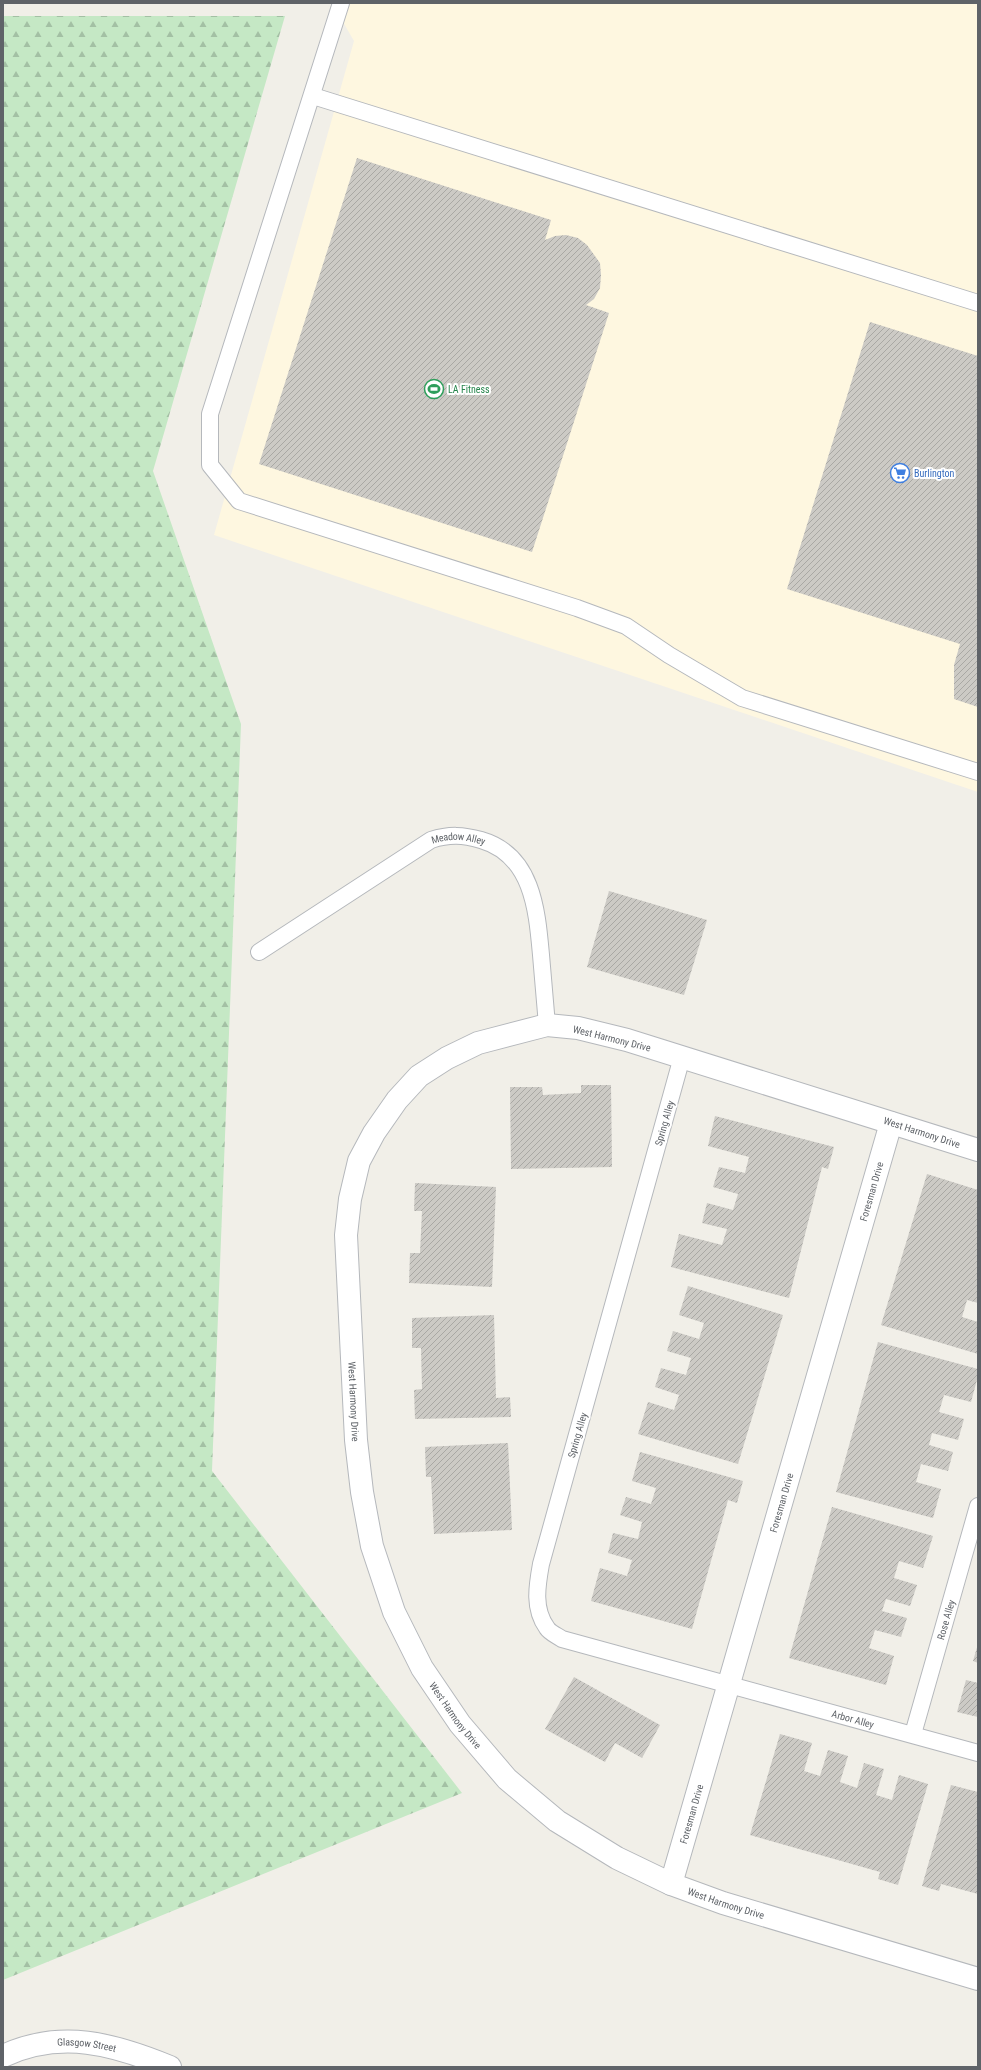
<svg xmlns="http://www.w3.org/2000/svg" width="981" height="2070" viewBox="0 0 981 2070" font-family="'Roboto Condensed',sans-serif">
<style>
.commercial{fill:#fef7e0}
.forest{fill:url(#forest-firs)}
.building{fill:url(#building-hatch)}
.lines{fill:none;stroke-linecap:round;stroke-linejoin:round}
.service-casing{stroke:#b5b8bc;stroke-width:18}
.minor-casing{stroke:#b5b8bc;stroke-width:24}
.service{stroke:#fff;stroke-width:16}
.minor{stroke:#fff;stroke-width:22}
.labels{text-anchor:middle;stroke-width:4;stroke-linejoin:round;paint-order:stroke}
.leisure-label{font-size:10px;fill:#27864d;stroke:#fff;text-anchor:start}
.shop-label{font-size:10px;fill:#366cbe;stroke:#fff;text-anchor:start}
.street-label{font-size:10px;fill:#5f6368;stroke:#fff}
</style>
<defs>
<pattern id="forest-firs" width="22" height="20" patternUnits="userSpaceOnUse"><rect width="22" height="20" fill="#c5e8c5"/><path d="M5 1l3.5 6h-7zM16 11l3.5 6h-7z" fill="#a3c0a4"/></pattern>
<pattern id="building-hatch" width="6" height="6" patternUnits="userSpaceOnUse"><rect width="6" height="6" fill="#cccac5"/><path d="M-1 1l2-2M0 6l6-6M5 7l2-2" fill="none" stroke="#a9a8a4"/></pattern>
</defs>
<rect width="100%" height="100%" fill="#f1efe8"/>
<polygon class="commercial" points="332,3 978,3 978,792 214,535 354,41"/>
<polygon class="forest" points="3,16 285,16 153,471 241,724 212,1471 462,1793 3,1980"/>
<g class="building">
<polygon points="357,158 551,220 545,240 555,236 566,235 578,238 587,245 600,263 601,275 600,288 594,299 586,305 609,313 532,552 259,464"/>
<polygon points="870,322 978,356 978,707 954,699 954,665 960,644 787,589"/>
<polygon points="609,891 707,920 684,995 587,967"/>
<polygon points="581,1085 611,1085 612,1167 511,1169 510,1087 542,1087 543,1095 581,1093"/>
<polygon points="715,1116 834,1147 828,1169 822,1167 789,1298 671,1267 679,1234 722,1245 727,1229 702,1223 707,1203 733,1210 738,1194 713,1187 719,1167 745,1173 749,1157 708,1146"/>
<polygon points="927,1174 978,1190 978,1303 967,1300 962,1317 978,1322 978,1354 881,1325"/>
<polygon points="415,1183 496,1187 492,1287 409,1283 410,1253 420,1253 422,1211 414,1211"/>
<polygon points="688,1286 783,1315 738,1464 638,1434 648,1402 674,1410 679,1395 655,1387 661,1368 686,1375 691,1358 667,1351 673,1331 699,1339 704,1323 679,1315"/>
<polygon points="494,1315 496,1398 510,1397 511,1417 415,1419 414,1390 422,1389 421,1348 412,1348 412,1318"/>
<polygon points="878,1342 978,1369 978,1376 971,1402 944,1395 939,1412 964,1419 958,1440 932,1433 929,1445 953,1452 948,1471 921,1464 916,1482 941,1489 933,1518 836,1492"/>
<polygon points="508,1443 512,1530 434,1534 431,1477 426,1477 425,1447"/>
<polygon points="640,1452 743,1481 737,1503 728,1500 692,1629 591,1601 600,1568 627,1576 632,1560 608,1553 613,1533 638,1539 642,1522 620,1515 626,1497 651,1504 656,1488 632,1481"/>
<polygon points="832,1507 933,1536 923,1568 899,1561 894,1578 917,1585 910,1606 886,1599 882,1611 907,1618 901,1637 875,1630 869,1648 894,1656 886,1685 789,1658"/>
<polygon points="978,1644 978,1663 973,1661"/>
<polygon points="574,1677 660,1725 642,1758 615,1743 605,1762 545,1729"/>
<polygon points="966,1680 978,1683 978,1717 957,1712"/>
<polygon points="780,1734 812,1743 804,1771 820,1776 828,1750 848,1756 840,1782 857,1788 864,1763 884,1769 876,1795 892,1800 899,1775 928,1784 898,1885 878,1879 880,1872 750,1835"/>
<polygon points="951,1785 978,1792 978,1894 941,1884 939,1891 922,1886"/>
</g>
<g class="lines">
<g class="service-casing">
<g id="service">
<polyline points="341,3 210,414 210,465 239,501 577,608 626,626 669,655 742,698 978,772"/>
<polyline points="313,96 978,303"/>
<path id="s1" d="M 259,952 L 431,840 C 450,834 463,835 481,840 C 533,855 537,911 541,955 C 543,979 545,1002 547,1025"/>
<path id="s2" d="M 682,1057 L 541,1564 C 537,1586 533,1609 547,1628 C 550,1633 558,1636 562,1639 L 978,1753"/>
<path id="s3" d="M 913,1734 L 978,1506"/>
</g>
</g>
<g class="minor-casing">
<g id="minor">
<path id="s4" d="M 978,1150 L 627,1040 L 578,1028 L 547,1025 L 478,1043 L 447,1058 L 419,1076 L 397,1100 L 374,1133 L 359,1161 L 350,1199 L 346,1235 L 356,1440 L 362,1492 L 372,1546 L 394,1612 L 422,1668 L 460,1724 L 507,1779 L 557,1821 L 617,1858 L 671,1884 L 723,1903 L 978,1979"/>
<path id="s5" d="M 671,1884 L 891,1123"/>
<path id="s6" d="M 3,2056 C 61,2029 114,2044 170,2067"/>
</g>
</g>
<use href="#service" class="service"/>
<use href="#minor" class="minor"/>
</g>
<defs>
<g id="stadium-ring" transform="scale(1)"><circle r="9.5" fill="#fff" stroke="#2e9e5b" stroke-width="1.5"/><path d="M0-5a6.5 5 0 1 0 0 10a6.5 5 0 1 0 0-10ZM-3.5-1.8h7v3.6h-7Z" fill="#2e9e5b"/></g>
<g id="supermarket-ring" transform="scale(1)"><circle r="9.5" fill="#fff" stroke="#3f7fe0" stroke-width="1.5"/><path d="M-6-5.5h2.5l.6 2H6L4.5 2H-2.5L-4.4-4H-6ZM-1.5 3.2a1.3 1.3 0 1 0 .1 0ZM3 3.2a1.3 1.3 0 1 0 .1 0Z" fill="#3f7fe0"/></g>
</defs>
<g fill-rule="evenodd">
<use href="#stadium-ring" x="434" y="389"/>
<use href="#supermarket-ring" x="900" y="473"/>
</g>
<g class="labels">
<g class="leisure-label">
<text x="448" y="393">LA Fitness</text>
</g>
<g class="shop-label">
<text x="914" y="477">Burlington</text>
</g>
<g class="street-label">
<text dy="4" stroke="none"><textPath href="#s1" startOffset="233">Meadow Alley</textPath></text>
<text transform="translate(612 1038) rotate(14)" y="4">West Harmony Drive</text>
<text transform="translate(664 1123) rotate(-74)" y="4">Spring Alley</text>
<text transform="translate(922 1132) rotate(18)" y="4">West Harmony Drive</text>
<text dy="4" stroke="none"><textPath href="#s5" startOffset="721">Foresman Drive</textPath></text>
<text dy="4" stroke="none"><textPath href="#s4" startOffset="935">West Harmony Drive</textPath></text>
<text transform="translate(577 1435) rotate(-74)" y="4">Spring Alley</text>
<text dy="4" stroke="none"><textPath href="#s5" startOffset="397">Foresman Drive</textPath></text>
<text dy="4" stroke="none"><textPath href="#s3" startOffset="119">Rose Alley</textPath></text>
<text dy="4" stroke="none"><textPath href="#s4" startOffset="1271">West Harmony Drive</textPath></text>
<text dy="4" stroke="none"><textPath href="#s2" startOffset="913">Arbor Alley</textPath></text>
<text dy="4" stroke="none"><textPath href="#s5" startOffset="73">Foresman Drive</textPath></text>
<text dy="4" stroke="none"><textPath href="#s4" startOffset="1607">West Harmony Drive</textPath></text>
<text dy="4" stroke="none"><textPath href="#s6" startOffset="86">Glasgow Street</textPath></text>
</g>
</g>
<rect width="981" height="2070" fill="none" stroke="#5f6368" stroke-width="8"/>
</svg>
